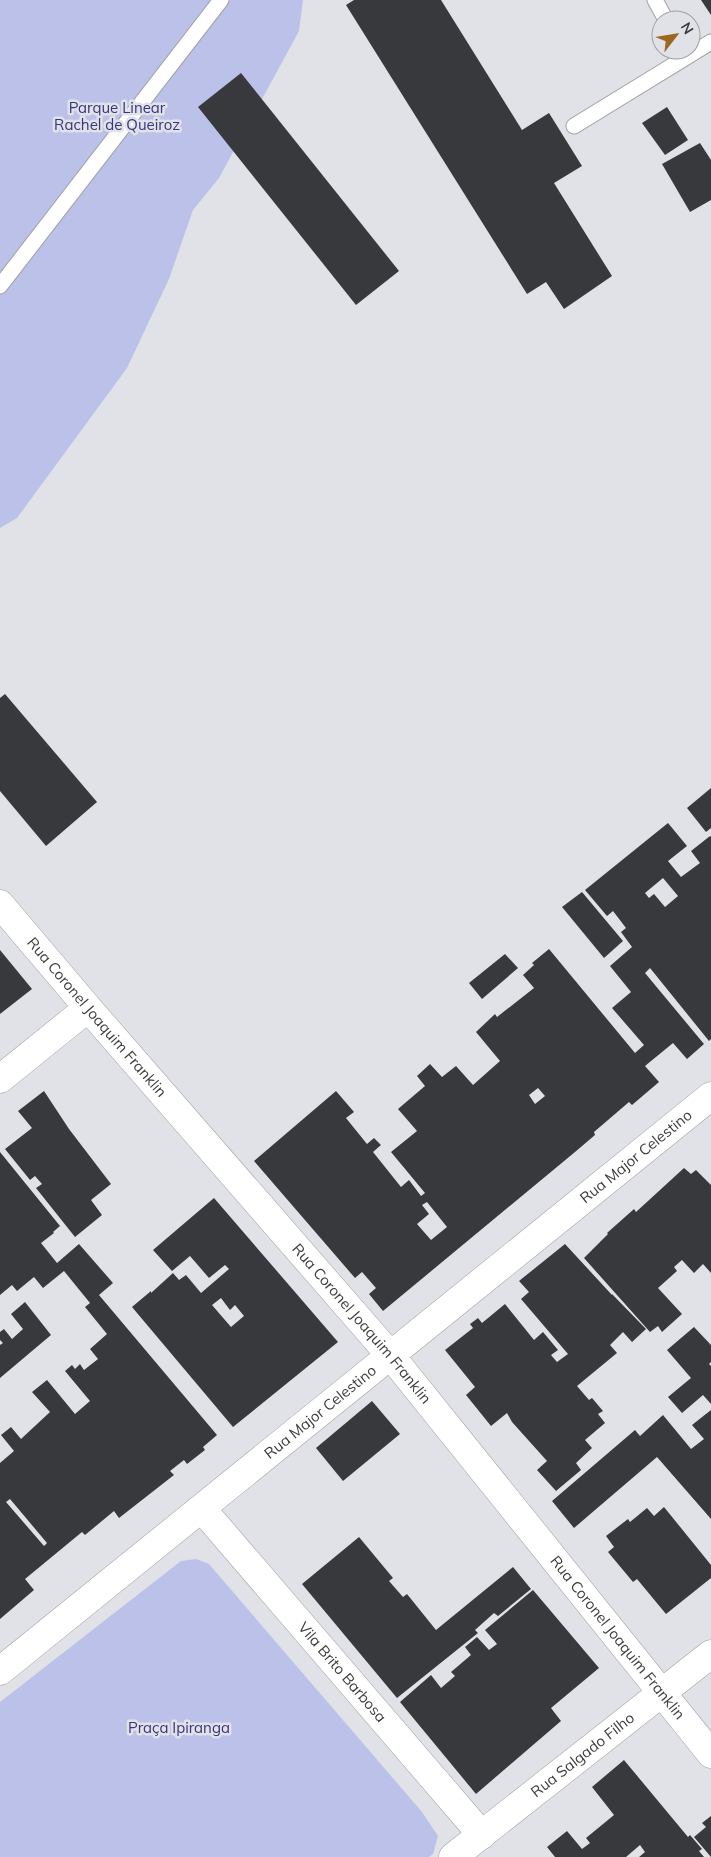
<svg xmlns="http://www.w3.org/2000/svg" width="711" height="1857" viewBox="0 0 711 1857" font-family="Mulish,sans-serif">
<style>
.green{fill:#bcc1ea}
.building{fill:#38393d;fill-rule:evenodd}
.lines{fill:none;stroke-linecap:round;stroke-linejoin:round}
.lane-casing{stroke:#a0a1a6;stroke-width:17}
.street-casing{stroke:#a0a1a6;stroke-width:29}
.lane{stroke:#fff;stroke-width:15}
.street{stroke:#fff;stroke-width:28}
.labels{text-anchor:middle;stroke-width:5;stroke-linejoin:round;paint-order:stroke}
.park-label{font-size:15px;fill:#373580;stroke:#e1e2e7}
.street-label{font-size:15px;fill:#3c3c3e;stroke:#e1e2e7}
</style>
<rect width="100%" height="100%" fill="#e1e2e7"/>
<g class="green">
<polygon points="0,0 303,0 299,31 219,178 193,210 169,279 127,368 17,518 0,528"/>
<polygon points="196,1559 209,1564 422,1812 438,1836 433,1854 429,1857 0,1857 0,1702 181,1561"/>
</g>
<g class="building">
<polygon points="354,0 441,0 522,130 549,113 582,166 554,183 612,276 564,309 546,282 527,294 346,5"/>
<polygon points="701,0 711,0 711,15"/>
<polygon points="241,73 399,271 356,305 198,107"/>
<polygon points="667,107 688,140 665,155 642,123"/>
<polygon points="700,143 711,160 711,200 690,212 662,164"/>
<polygon points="5,694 97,802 46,846 0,791 0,698"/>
<polygon points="711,788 711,828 706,832 687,808"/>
<path d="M 668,823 L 687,846 L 668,861 L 681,877 L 700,863 L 691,851 L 710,836 L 711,837 L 711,1039 L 709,1041 L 650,968 L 645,973 L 704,1044 L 687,1059 L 673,1043 L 645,1066 L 659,1082 L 632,1105 L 629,1102 L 594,1132 L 595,1135 L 575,1152 L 383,1311 L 369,1294 L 376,1288 L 362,1272 L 355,1278 L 254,1161 L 336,1091 L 354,1112 L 346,1118 L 367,1144 L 374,1138 L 381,1145 L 373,1152 L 401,1187 L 409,1180 L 421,1196 L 425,1193 L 391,1152 L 417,1131 L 398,1109 L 425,1086 L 417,1076 L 430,1064 L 442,1077 L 456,1066 L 473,1085 L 500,1061 L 476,1032 L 495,1014 L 497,1017 L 534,988 L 523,975 L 534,965 L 532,963 L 549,949 L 635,1053 L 644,1045 L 612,1008 L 631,992 L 610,966 L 632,947 L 621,932 L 626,928 L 613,911 L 607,916 L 585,890 ZM 663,878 L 678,896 L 665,907 L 654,894 L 649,898 L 645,893 ZM 538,1088 L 545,1096 L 535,1104 L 529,1095 ZM 427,1202 L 447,1227 L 431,1240 L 417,1224 L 429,1214 L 422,1205 Z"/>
<polygon points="582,892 623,941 604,958 562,907"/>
<polygon points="0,950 32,989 0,1014"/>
<polygon points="505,954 518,968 482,999 469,983"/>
<polygon points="44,1091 69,1129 111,1184 91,1200 102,1215 75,1237 36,1188 42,1184 35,1176 30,1180 5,1149 32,1128 18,1111"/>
<path d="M 0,1152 L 60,1226 L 53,1232 L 54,1233 L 41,1243 L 57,1263 L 79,1244 L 113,1283 L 99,1295 L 217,1435 L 203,1447 L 205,1450 L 187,1464 L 184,1460 L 170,1471 L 174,1475 L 119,1518 L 114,1511 L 85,1535 L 82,1532 L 25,1579 L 34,1590 L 0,1619 L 0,1463 L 14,1451 L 1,1435 L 11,1427 L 21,1439 L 50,1412 L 32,1392 L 47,1380 L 75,1414 L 90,1401 L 65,1371 L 72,1365 L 75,1369 L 80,1364 L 84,1370 L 98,1359 L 90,1349 L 107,1334 L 85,1307 L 90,1303 L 64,1271 L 43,1288 L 34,1277 L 17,1291 L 12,1285 L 0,1295 ZM 10,1499 L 47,1543 L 44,1546 L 6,1502 Z"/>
<polygon points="684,1168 691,1174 696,1170 711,1185 711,1273 703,1264 694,1273 682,1260 674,1267 677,1271 658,1288 682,1314 662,1332 658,1326 650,1332 584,1258 608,1234 607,1233 634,1209 636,1212"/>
<path d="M 214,1198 L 338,1342 L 233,1427 L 132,1307 L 151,1291 L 151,1293 L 173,1273 L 179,1280 L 186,1275 L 201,1293 L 229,1269 L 225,1265 L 209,1278 L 190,1256 L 172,1271 L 153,1250 ZM 221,1298 L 230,1310 L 235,1305 L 244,1316 L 231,1327 L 212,1305 Z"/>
<polygon points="565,1244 612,1295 612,1294 646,1329 632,1342 623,1332 610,1345 617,1353 577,1386 589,1400 592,1398 603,1411 598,1414 605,1423 585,1440 592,1448 576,1463 581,1470 556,1491 537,1470 547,1461 512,1422 507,1413 491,1426 466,1395 475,1387 445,1350 473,1328 470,1324 478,1318 482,1323 505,1304 534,1340 543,1332 558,1350 551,1355 557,1362 568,1354 521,1299 529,1292 519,1281"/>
<polygon points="25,1302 51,1335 0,1378 0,1345 3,1343 0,1340 0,1332 4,1329 12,1339 23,1329 11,1314"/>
<polygon points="694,1327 711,1345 711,1362 709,1364 711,1366 711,1404 703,1395 682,1413 668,1397 691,1378 667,1350"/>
<polygon points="372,1401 400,1434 343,1481 316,1448"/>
<polygon points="711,1410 711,1519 657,1457 574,1528 552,1501 635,1430 640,1436 663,1415 691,1449 704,1439 692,1425"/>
<polygon points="664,1507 711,1565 711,1578 666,1614 637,1579 633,1582 608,1552 614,1547 606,1536 628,1519 630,1522 647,1508 654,1516"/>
<polygon points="359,1537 393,1578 389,1581 403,1597 407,1594 436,1630 513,1567 531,1589 498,1616 494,1613 475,1630 478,1633 397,1698 302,1584"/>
<polygon points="533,1590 599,1668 551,1708 561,1721 476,1794 400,1702 431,1675 441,1688 455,1676 451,1672 471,1655 465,1647 477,1637 489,1650 497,1644 485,1630"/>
<polygon points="624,1760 688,1837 690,1835 702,1849 699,1851 704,1857 639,1857 645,1852 640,1845 626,1857 555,1857 547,1847 567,1831 582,1849 590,1843 586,1838 614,1815 592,1787"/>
<polygon points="711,1816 711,1857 694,1837 706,1827 702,1823"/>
</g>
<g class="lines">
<g class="lane-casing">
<g id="lane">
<polyline points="655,0 666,20"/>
<polyline points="574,126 711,42"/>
<polyline points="0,286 221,0"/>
</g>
</g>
<g class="street-casing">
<g id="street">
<path id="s1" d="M 0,904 L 88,1008 L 391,1356 L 711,1754"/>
<polyline points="0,1079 88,1008"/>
<path id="s2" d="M 202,1509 L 482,1835"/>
<path id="s3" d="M 0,1671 L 711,1096"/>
<path id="s4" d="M 453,1857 L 711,1654"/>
</g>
</g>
<use href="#lane" class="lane"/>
<use href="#street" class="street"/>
</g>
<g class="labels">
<g class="park-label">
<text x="117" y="113">Parque Linear<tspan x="117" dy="17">Rachel de Queiroz</tspan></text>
<text x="179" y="1733">Praça Ipiranga</text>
</g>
<g class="street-label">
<text dy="5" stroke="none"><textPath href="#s1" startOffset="149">Rua Coronel Joaquim Franklin</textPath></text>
<text dy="5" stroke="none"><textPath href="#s3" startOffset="818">Rua Major Celestino</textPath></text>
<text dy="5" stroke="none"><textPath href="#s1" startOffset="554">Rua Coronel Joaquim Franklin</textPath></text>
<text dy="5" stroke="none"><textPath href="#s3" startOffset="412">Rua Major Celestino</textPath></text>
<text dy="5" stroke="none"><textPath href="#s1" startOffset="959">Rua Coronel Joaquim Franklin</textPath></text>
<text dy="5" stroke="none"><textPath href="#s2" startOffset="215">Vila Brito Barbosa</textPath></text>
<text dy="5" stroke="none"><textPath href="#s4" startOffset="165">Rua Salgado Filho</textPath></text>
</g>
</g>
<g transform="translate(676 35) rotate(59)"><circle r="24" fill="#e1e2e7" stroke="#9fa0a3"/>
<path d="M0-4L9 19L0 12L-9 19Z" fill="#9c671f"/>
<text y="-8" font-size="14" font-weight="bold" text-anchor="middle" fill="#3c3c3e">N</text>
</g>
</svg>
